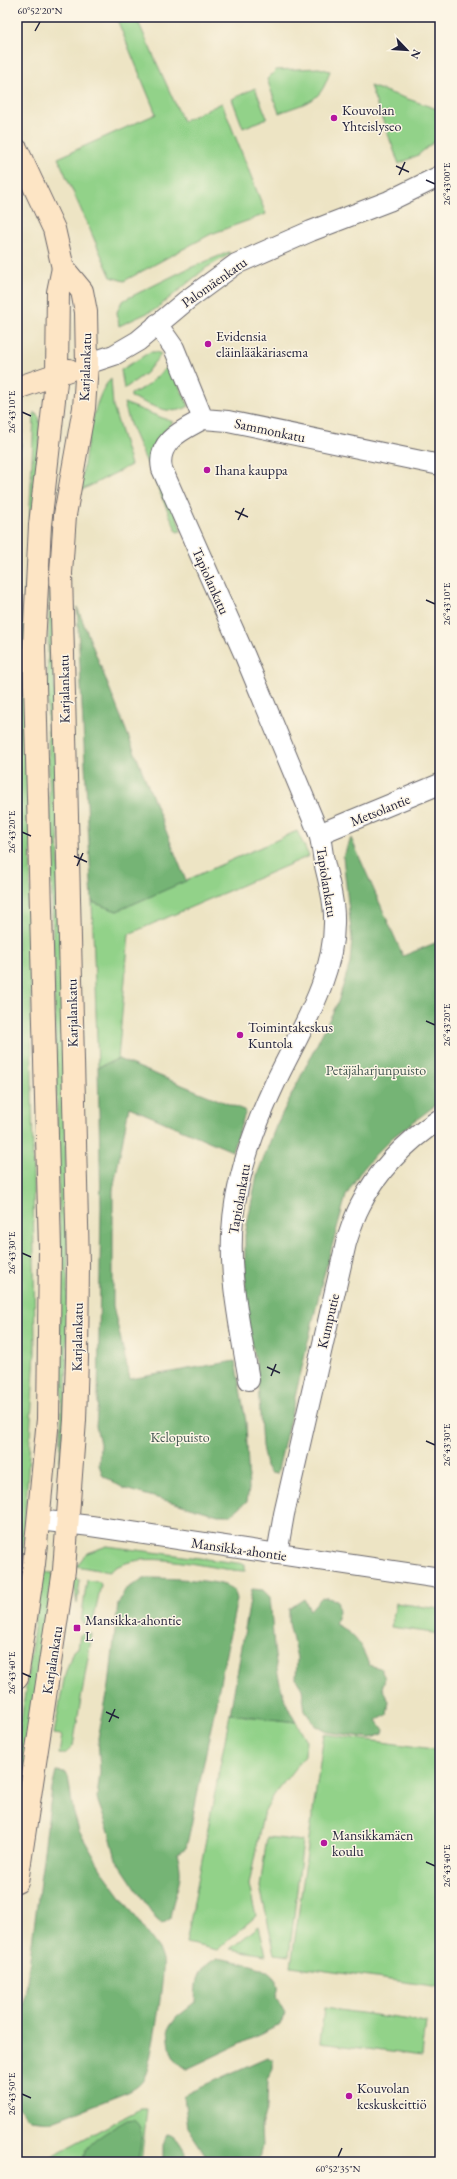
<svg xmlns="http://www.w3.org/2000/svg" width="457" height="2179" viewBox="0 0 457 2179" font-family="'EB Garamond',serif">
<style>
.green{fill:#92d289;stroke:#5a7a62}
.forest{fill:#75b475;stroke:#4c6b58}
.lines{fill:none;stroke-linecap:round;stroke-linejoin:round}
.street-casing{stroke:#69666b;stroke-width:22}
.secondary-casing{stroke:#69666b;stroke-width:24}
.street{stroke:#fff;stroke-width:20}
.secondary{stroke:#fde5c5;stroke-width:22}
.ticks{fill:none;stroke:#22223b;stroke-width:1.5}
.poi-dot{fill:#b5179e;stroke:#fcf5e5;stroke-width:1.5}
.labels{text-anchor:middle;stroke-width:3;stroke-linejoin:round;paint-order:stroke}
.poi-label{font-size:14px;fill:#22223b;stroke:#fcf5e5;text-anchor:start}
.street-label{font-size:14px;fill:#22223b;stroke:#fcf5e5}
.park-label{font-size:14px;fill:#445752;stroke:#fcf5e5}
.neatline{fill:none;stroke:#22223b;stroke-width:1.5}
.ticks-label{font-size:10px;text-anchor:middle;fill:#22223b}
</style>
<rect width="100%" height="100%" fill="#fcf5e5"/>
<filter id="ink" filterUnits="userSpaceOnUse"><feTurbulence type="fractalNoise" baseFrequency=".025" numOctaves="2"/><feDisplacementMap in="SourceGraphic" scale="8" xChannelSelector="R" yChannelSelector="G"/><feConvolveMatrix kernelMatrix="1 2 1 2 8 2 1 2 1" color-interpolation-filters="sRGB"/></filter>
<filter id="wash" filterUnits="userSpaceOnUse"><feTurbulence type="fractalNoise" baseFrequency=".012" numOctaves="4" result="noise"/><feDisplacementMap in="SourceGraphic" scale="16" xChannelSelector="R" yChannelSelector="G"/><feGaussianBlur stdDeviation="0.9" result="paint"/><feColorMatrix in="noise" values="0 0 0 0 0 0 0 0 0 0 0 0 0 0 0 0 0 1.4 0 .05"/><feComposite in="paint" operator="in"/></filter>
<g filter="url(#wash)">
<rect width="100%" height="100%" fill="#ede4c4"/>
<g class="green">
<polygon points="116,17 136,17 183,121 222,103 266,214 211,234 124,281 111,277 58,158 156,114"/>
<path d="M 319,68 L 330,71 C 320,104 309,101 279,113 L 267,79 L 276,70 Z"/>
<polygon points="370,86 440,110 440,137 418,155 399,164"/>
<polygon points="255,88 267,118 243,128 232,99"/>
<polygon points="229,252 230,254 206,268 156,309 119,326 117,312 122,301 185,270"/>
<polygon points="150,352 156,352 161,354 146,373 124,389 121,370"/>
<path d="M 169,365 L 189,406 C 171,418 150,404 131,397 L 131,394 L 147,386 Z"/>
<path d="M 111,379 L 113,406 L 131,465 L 80,491 C 84,465 92,395 111,379 Z"/>
<polygon points="124,403 173,422 161,435 156,446 181,531 177,532 130,424"/>
<polygon points="21,409 23,413 17,506 17,410"/>
<polygon points="34,412 39,417 40,427 30,903 35,1352 23,1556 17,1556 17,641 27,578"/>
<polygon points="50,568 52,568 68,1249 66,1402 59,1492 62,1401 60,1361 60,1250 47,693"/>
<polygon points="297,831 309,856 129,934 118,1059 98,1067 92,902 117,911"/>
<path d="M 107,1546 L 245,1564 L 245,1571 C 207,1570 141,1545 109,1572 L 76,1566 L 87,1553 Z"/>
<polygon points="42,1572 53,1573 17,1825 17,1750"/>
<polygon points="73,1577 80,1580 77,1604"/>
<polygon points="87,1580 100,1582 101,1585 92,1626 83,1624 81,1621"/>
<polygon points="396,1603 440,1609 440,1634 391,1627"/>
<path d="M 85,1632 L 92,1634 L 73,1746 C 68,1751 66,1755 59,1754 L 62,1735 L 54,1734 L 65,1674 L 73,1651 L 78,1648 L 80,1635 Z"/>
<polygon points="230,1714 296,1722 306,1740 305,1755 274,1795 263,1815 249,1885 256,1916 217,1950 186,1943"/>
<polygon points="324,1734 440,1750 440,1987 291,1966"/>
<polygon points="267,1837 303,1841 289,1956 275,1954 260,1887"/>
<polygon points="259,1926 266,1955 230,1949"/>
<polygon points="324,2008 426,2022 422,2056 320,2043"/>
<polygon points="140,2109 147,2109 141,2162 40,2162"/>
</g>
<g class="forest">
<polygon points="77,607 186,881 117,911 92,902"/>
<polygon points="351,838 403,956 440,941 440,1102 393,1137 374,1156 359,1174 346,1196 322,1282 277,1474 270,1473 266,1466 262,1446 257,1368 248,1324 245,1275 245,1235 257,1175 276,1126 338,1002 350,963 352,939 343,857"/>
<polygon points="118,1059 246,1111 232,1151 129,1107 113,1190 113,1306 130,1379 235,1361 246,1422 249,1489 247,1501 231,1515 218,1515 125,1489 103,1476 99,1465 100,1444 96,1426 98,1400 101,1206 98,1067"/>
<path d="M 144,1578 C 161,1578 219,1579 231,1588 C 235,1591 236,1595 237,1599 L 191,1826 L 186,1848 L 177,1853 C 186,1883 173,1891 170,1919 L 162,1924 L 156,1919 L 116,1859 L 110,1835 L 97,1799 L 100,1771 L 98,1738 L 109,1686 L 118,1604 L 125,1590 Z"/>
<path d="M 252,1589 L 263,1590 L 270,1597 C 274,1639 273,1686 296,1722 L 230,1714 Z"/>
<path d="M 322,1597 L 337,1600 L 339,1611 L 335,1624 C 356,1635 361,1644 369,1665 L 380,1668 L 385,1678 L 382,1688 L 389,1701 L 387,1715 L 377,1720 L 384,1730 L 383,1734 L 371,1738 L 327,1732 L 315,1725 L 305,1711 L 302,1689 L 296,1679 L 297,1658 L 289,1623 L 289,1609 L 304,1599 L 310,1610 Z"/>
<path d="M 56,1772 L 65,1773 L 68,1776 L 73,1810 L 79,1831 L 103,1872 L 159,1949 C 160,1952 162,1957 163,1960 C 165,1976 152,2061 145,2076 C 142,2084 136,2088 128,2092 L 50,2122 L 30,2120 L 17,2107 L 17,2058 L 52,1789 Z"/>
<path d="M 217,1958 C 235,1962 271,1964 278,1985 C 279,1989 277,1993 276,1997 L 285,2013 L 280,2025 L 187,2069 C 169,2058 170,2048 168,2029 L 177,2017 L 195,2003 C 196,1979 195,1971 217,1958 Z"/>
<polygon points="267,2057 273,2060 273,2069 268,2079 267,2107 261,2127 262,2146 258,2162 210,2162 188,2128 184,2097 191,2091"/>
<path d="M 133,2119 C 147,2126 139,2148 138,2162 L 84,2161 C 79,2145 114,2128 127,2120 Z"/>
<path d="M 167,2133 C 178,2134 185,2153 191,2162 L 163,2162 L 163,2145 Z"/>
</g>
</g>
<g filter="url(#ink)">
<g class="lines">
<g class="street-casing">
<g id="street">
<polyline points="157,324 174,348 203,419 228,421 440,465"/>
<polyline points="87,364 114,355 138,341 187,300 236,264 311,231 389,201 440,176"/>
<path d="M 203,419 C 183,430 156,441 162,469 L 245,656 L 319,834 C 322,843 322,852 324,861 C 328,880 334,898 334,917 C 336,976 301,1029 276,1081 C 260,1115 246,1151 238,1188 C 223,1252 238,1317 249,1380"/>
<polyline points="319,834 440,784"/>
<polyline points="38,1520 91,1526 440,1578"/>
<path d="M 277,1554 L 284,1514 L 346,1243 C 350,1231 354,1217 360,1206 C 378,1169 407,1141 440,1119"/>
</g>
</g>
<g class="secondary-casing">
<g id="secondary">
<polyline points="17,150 54,229 63,268 82,291 86,312 87,364 84,408 65,515 61,573 78,1264 77,1358 75,1420 64,1570 17,1882"/>
<polyline points="17,388 69,370"/>
<polyline points="17,1678 34,1564 48,1419 50,1249 34,646 40,525 57,373 58,292 63,268"/>
</g>
</g>
<use href="#street" class="street"/>
<use href="#secondary" class="secondary"/>
</g>
</g>
<path class="ticks" d="M 35,31 L 40,22M 396,166 L 409,172M 399,175 L 405,162M 426,180 L 435,184M 22,412 L 31,416M 235,511 L 248,517M 238,520 L 244,508M 426,600 L 435,604M 22,832 L 31,836M 74,856 L 87,862M 77,866 L 83,853M 426,1021 L 435,1025M 22,1253 L 31,1257M 267,1367 L 280,1373M 271,1376 L 276,1364M 426,1441 L 435,1445M 22,1673 L 31,1677M 106,1712 L 119,1718M 109,1722 L 115,1709M 426,1862 L 435,1866M 22,2094 L 31,2098M 338,2157 L 342,2148"/>
<g class="poi-dot">
<circle cx="334" cy="118" r="4"/>
<circle cx="208" cy="344" r="4"/>
<circle cx="207" cy="470" r="4"/>
<circle cx="240" cy="1035" r="4"/>
<rect x="73" y="1624" width="8" height="8" rx="2"/>
<circle cx="324" cy="1843" r="4"/>
<circle cx="349" cy="2096" r="4"/>
</g>
<g class="labels">
<g class="poi-label">
<text x="342" y="115">Kouvolan<tspan x="342" dy="16">Yhteislyseo</tspan></text>
<text x="216" y="341">Evidensia<tspan x="216" dy="16">eläinlääkäriasema</tspan></text>
<text x="215" y="475">Ihana kauppa</text>
<text x="248" y="1032">Toimintakeskus<tspan x="248" dy="16">Kuntola</tspan></text>
<text x="85" y="1625">Mansikka-ahontie<tspan x="85" dy="16">L</tspan></text>
<text x="332" y="1840">Mansikkamäen<tspan x="332" dy="16">koulu</tspan></text>
<text x="357" y="2093">Kouvolan<tspan x="357" dy="16">keskuskeittiö</tspan></text>
</g>
<g class="street-label">
<text transform="translate(214 282) rotate(-35)" y="5">Palomäenkatu</text>
<text transform="translate(85 367) rotate(-88)" y="5">Karjalankatu</text>
<text transform="translate(270 430) rotate(12)" y="5">Sammonkatu</text>
<text transform="translate(211 581) rotate(66)" y="5">Tapiolankatu</text>
<text transform="translate(64 689) rotate(-91)" y="5">Karjalankatu</text>
<text transform="translate(380 810) rotate(-22)" y="5">Metsolantie</text>
<text transform="translate(327 882) rotate(81)" y="5">Tapiolankatu</text>
<text transform="translate(72 1013) rotate(-91)" y="5">Karjalankatu</text>
<text transform="translate(239 1199) rotate(-80)" y="5">Tapiolankatu</text>
<text transform="translate(328 1321) rotate(-77)" y="5">Kumputie</text>
<text transform="translate(77 1337) rotate(-89)" y="5">Karjalankatu</text>
<text transform="translate(239 1549) rotate(8)" y="5">Mansikka-ahontie</text>
<text transform="translate(52 1660) rotate(-81)" y="5">Karjalankatu</text>
</g>
<g class="park-label">
<text x="376" y="1075">Petäjäharjunpuisto</text>
<text x="180" y="1442">Kelopuisto</text>
</g>
</g>
<rect width="457" height="2179" fill="none" stroke="#fcf5e5" stroke-width="44"/>
<g transform="translate(407 50) rotate(115)" stroke="#fcf5e5" stroke-width="3" paint-order="stroke">
<path d="M0-3L7 15L0 10L-7 15Z" fill="#22223b"/>
<text y="-6" font-size="11" font-weight="bold" text-anchor="middle" fill="#22223b">N</text>
</g>
<rect x="22" y="22" width="413" height="2135" class="neatline"/>
<g class="ticks-label">
<text x="40" y="14">60°52'20"N</text>
<text transform="translate(446 184) rotate(-90)" y="4">26°43'00"E</text>
<text transform="translate(11 412) rotate(-90)" y="4">26°43'10"E</text>
<text transform="translate(446 604) rotate(-90)" y="4">26°43'10"E</text>
<text transform="translate(11 832) rotate(-90)" y="4">26°43'20"E</text>
<text transform="translate(446 1025) rotate(-90)" y="4">26°43'20"E</text>
<text transform="translate(11 1253) rotate(-90)" y="4">26°43'30"E</text>
<text transform="translate(446 1445) rotate(-90)" y="4">26°43'30"E</text>
<text transform="translate(11 1673) rotate(-90)" y="4">26°43'40"E</text>
<text transform="translate(446 1866) rotate(-90)" y="4">26°43'40"E</text>
<text transform="translate(11 2094) rotate(-90)" y="4">26°43'50"E</text>
<text x="338" y="2172">60°52'35"N</text>
</g>
</svg>
